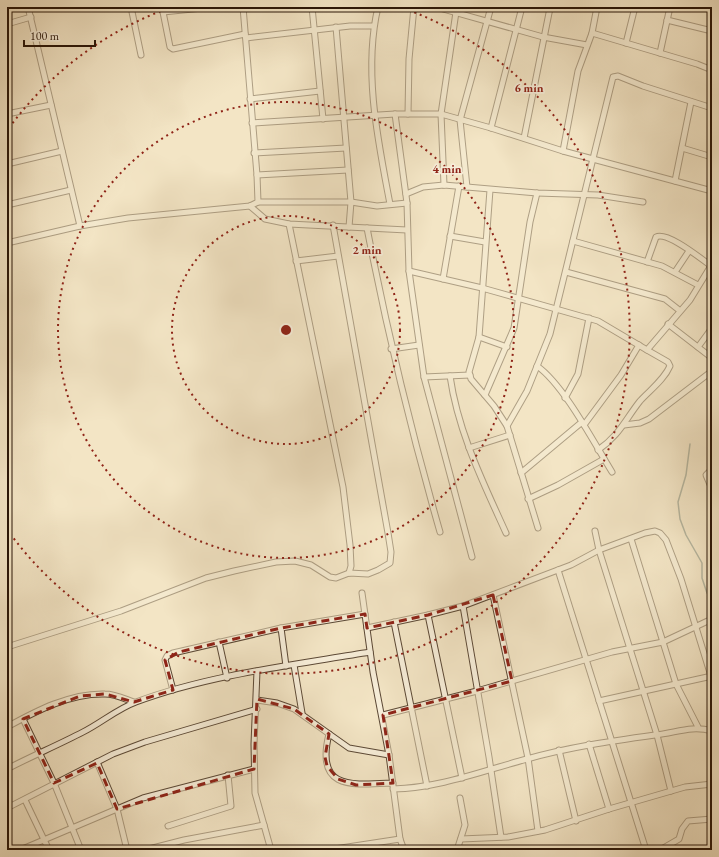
<svg xmlns="http://www.w3.org/2000/svg" width="719" height="857" viewBox="0 0 719 857" font-family="'EB Garamond',serif">
<style>
.lines{fill:none;stroke-linecap:round;stroke-linejoin:round}
.stream{stroke:#6d7b70;stroke-width:1.5}
.minor-casing{stroke:#5c4936;stroke-width:7}
.minor{stroke:#f7eed9;stroke-width:5}
.marked{fill:none;stroke:#8f2418;stroke-width:3;stroke-dasharray:8 5;stroke-linejoin:round}
.ring{fill:none;stroke:#8f2418;stroke-width:2;stroke-dasharray:2 4}
.centre{fill:#8f2418;stroke:#f7eed9;stroke-width:2}
.ring-label{font-size:12px;text-anchor:middle;font-weight:bold;fill:#8f2418;stroke:#f7eed9;stroke-width:3.5;stroke-linejoin:round;paint-order:stroke}
</style>
<rect width="100%" height="100%" fill="#f3e5c5"/>
<filter id="stains"><feTurbulence type="fractalNoise" baseFrequency=".005" numOctaves="4"/><feColorMatrix values="0 0 0 0 .2 0 0 0 0 .09 0 0 0 0 .02 0 0 0 .5 -.17"/></filter>
<radialGradient id="worn" r=".72"><stop offset=".6" stop-color="#630" stop-opacity="0"/><stop offset="1" stop-color="#630" stop-opacity=".3"/></radialGradient>
<g class="lines">
<polyline class="stream" points="690,444 686,475 678,502 680,519 686,535 702,563 702,578 707,593 712,602"/>
<g class="minor-casing">
<g id="minor">
<polyline points="28,7 80,226"/>
<polyline points="131,7 141,55"/>
<polyline points="162,7 170,47 173,49 245,34"/>
<polyline points="312,7 323,119"/>
<path d="M 378,7 C 363,71 378,141 390,204"/>
<polyline points="436,7 543,37 587,45"/>
<polyline points="163,12 212,7"/>
<polyline points="667,20 712,31"/>
<polyline points="7,24 31,17"/>
<polyline points="336,27 351,202 349,227"/>
<polyline points="592,33 697,64 712,70"/>
<polyline points="246,38 350,26 373,26"/>
<polyline points="626,43 635,7"/>
<polyline points="660,53 670,7"/>
<polyline points="250,99 320,91"/>
<polyline points="7,114 51,105"/>
<polyline points="395,114 407,203 409,271 424,377 472,557"/>
<polyline points="408,114 409,59 414,7"/>
<polyline points="252,123 395,114 441,114 491,128 563,151 712,191"/>
<polyline points="491,128 522,7"/>
<polyline points="524,138 550,8"/>
<polyline points="682,148 712,157"/>
<polyline points="563,151 578,71 592,33 597,7"/>
<polyline points="254,153 346,148"/>
<polyline points="7,164 62,151"/>
<polyline points="257,175 348,170"/>
<polyline points="675,181 691,102"/>
<polyline points="444,185 441,114 456,12"/>
<polyline points="467,187 460,120 491,7"/>
<polyline points="490,190 479,337 469,372 471,379 494,406 507,426"/>
<polyline points="406,194 423,187 444,185 537,193 598,195 643,202"/>
<polyline points="258,202 351,202 377,206 407,203"/>
<polyline points="7,205 71,190"/>
<polyline points="250,206 265,219 289,224 407,230"/>
<polyline points="289,224 343,487 350,545 351,566 349,573"/>
<path d="M 367,228 C 387,331 411,431 440,532"/>
<polyline points="450,236 485,242"/>
<polyline points="573,241 662,266 698,285"/>
<polyline points="7,243 80,226 128,218 250,206 258,202 257,175 243,7"/>
<polyline points="296,261 338,256"/>
<path d="M 647,262 L 656,237 C 667,231 700,258 710,265"/>
<polyline points="409,271 482,288 598,321 647,350 690,300 712,264"/>
<polyline points="566,272 665,299 679,310"/>
<polyline points="675,272 689,251"/>
<polyline points="443,279 459,186"/>
<polyline points="668,324 712,358"/>
<polyline points="479,337 507,347"/>
<polyline points="698,347 712,328"/>
<polyline points="391,349 419,345"/>
<path d="M 537,366 C 564,385 594,443 612,472"/>
<path d="M 450,376 C 458,432 483,482 506,533"/>
<polyline points="424,377 470,375"/>
<polyline points="485,395 514,328 530,222 537,193"/>
<polyline points="565,398 578,374 589,318"/>
<polyline points="584,425 621,375 639,345"/>
<polyline points="624,425 640,423 649,419 712,371"/>
<polyline points="469,448 510,435"/>
<path d="M 598,450 C 619,436 625,420 640,401 C 650,390 664,380 670,366 L 668,362 L 647,350"/>
<polyline points="712,469 706,475 712,489"/>
<polyline points="521,473 582,422"/>
<polyline points="528,499 558,485 604,459"/>
<polyline points="538,528 507,426 527,391 550,334 613,77 618,76 643,86 712,108"/>
<polyline points="595,531 599,550 657,735 671,791"/>
<polyline points="631,539 676,684 698,727"/>
<polyline points="558,570 646,850"/>
<polyline points="362,593 373,672 389,755 400,839 404,850"/>
<polyline points="493,595 528,758 538,831"/>
<polyline points="463,606 489,757 501,837"/>
<polyline points="428,615 462,778"/>
<polyline points="394,622 427,786"/>
<polyline points="281,628 286,666"/>
<polyline points="367,628 428,615 463,606 571,565 599,550 645,533 655,531 660,533 666,540 681,579 711,676"/>
<polyline points="219,642 227,678"/>
<polyline points="7,647 121,611 206,578 234,571 276,562 295,561 311,565 330,577 336,578 349,573 368,574 378,570 390,563 391,552 388,533 333,225"/>
<polyline points="294,665 302,713"/>
<polyline points="257,671 254,744 255,793 271,850"/>
<polyline points="173,690 165,660 167,656 173,653 281,628 365,614"/>
<polyline points="257,700 277,703 294,709 349,748 389,755"/>
<polyline points="599,701 712,676"/>
<polyline points="383,715 477,691 612,652 663,642 712,619"/>
<polyline points="23,719 54,783 81,850"/>
<path d="M 7,727 C 36,711 70,693 105,694 C 115,694 125,699 134,702"/>
<path d="M 329,734 C 315,790 351,785 393,783"/>
<polyline points="589,744 609,809"/>
<polyline points="559,750 576,821"/>
<polyline points="97,762 117,809 127,850"/>
<path d="M 7,769 C 32,756 58,745 83,732 C 101,723 117,709 136,702 C 208,675 293,665 370,652"/>
<path d="M 393,789 C 440,788 482,771 527,759 C 569,747 612,741 655,735 C 676,733 691,725 712,731"/>
<polyline points="25,800 49,850"/>
<polyline points="7,808 113,754 145,742 257,709"/>
<polyline points="168,826 231,806 228,775"/>
<polyline points="461,839 508,837 545,830 609,809 685,787 712,784"/>
<polyline points="20,850 143,798 254,769"/>
<polyline points="145,850 184,840 264,825"/>
<polyline points="328,850 400,839"/>
<polyline points="457,850 465,825 460,798"/>
<polyline points="660,850 679,839 682,829 688,821 712,819"/>
</g>
</g>
<use href="#minor" class="minor"/>
</g>
<path d="M0 0H719V857H0ZM 493,595 L 512,681 L 383,715 L 393,783 L 356,785 L 338,779 L 327,766 L 325,757 L 329,734 L 294,709 L 257,699 L 254,769 L 117,809 L 97,763 L 54,783 L 23,719 L 80,696 L 105,694 L 134,702 L 173,690 L 165,660 L 179,652 L 281,628 L 365,614 L 367,628 L 428,615 Z" fill="#f3e5c5" fill-opacity=".55" fill-rule="evenodd"/>
<path class="marked" d="M 493,595 L 512,681 L 383,715 L 393,783 L 356,785 L 338,779 L 327,766 L 325,757 L 329,734 L 294,709 L 257,699 L 254,769 L 117,809 L 97,763 L 54,783 L 23,719 L 80,696 L 105,694 L 134,702 L 173,690 L 165,660 L 179,652 L 281,628 L 365,614 L 367,628 L 428,615 Z"/>
<g class="ring">
<circle cx="286" cy="330" r="114"/>
<circle cx="286" cy="330" r="228"/>
<path d="M9 128A343 343 0 0 1 169 8M403 8A343 343 0 1 1 9 532"/>
</g>
<circle cx="286" cy="330" r="6" class="centre"/>
<g class="ring-label">
<text x="529" y="92">6 min</text>
<text x="447" y="173">4 min</text>
<text x="367" y="254">2 min</text>
</g>
<rect width="719" height="857" fill="none" stroke="#f3e5c5" stroke-width="24"/>
<rect x="8" y="8" width="703" height="841" fill="none" stroke="#291507" stroke-width="2"/>
<rect x="12" y="12" width="695" height="833" fill="none" stroke="#291507"/>
<path d="M24 40v6h71v-6" fill="none" stroke="#291507" stroke-width="2"/>
<text x="30" y="40" font-size="12" fill="#291507" stroke="#f7eed9" stroke-width="3" paint-order="stroke">100 m</text>
<rect width="100%" height="100%" filter="url(#stains)"/>
<rect width="100%" height="100%" fill="url(#worn)"/>
</svg>
